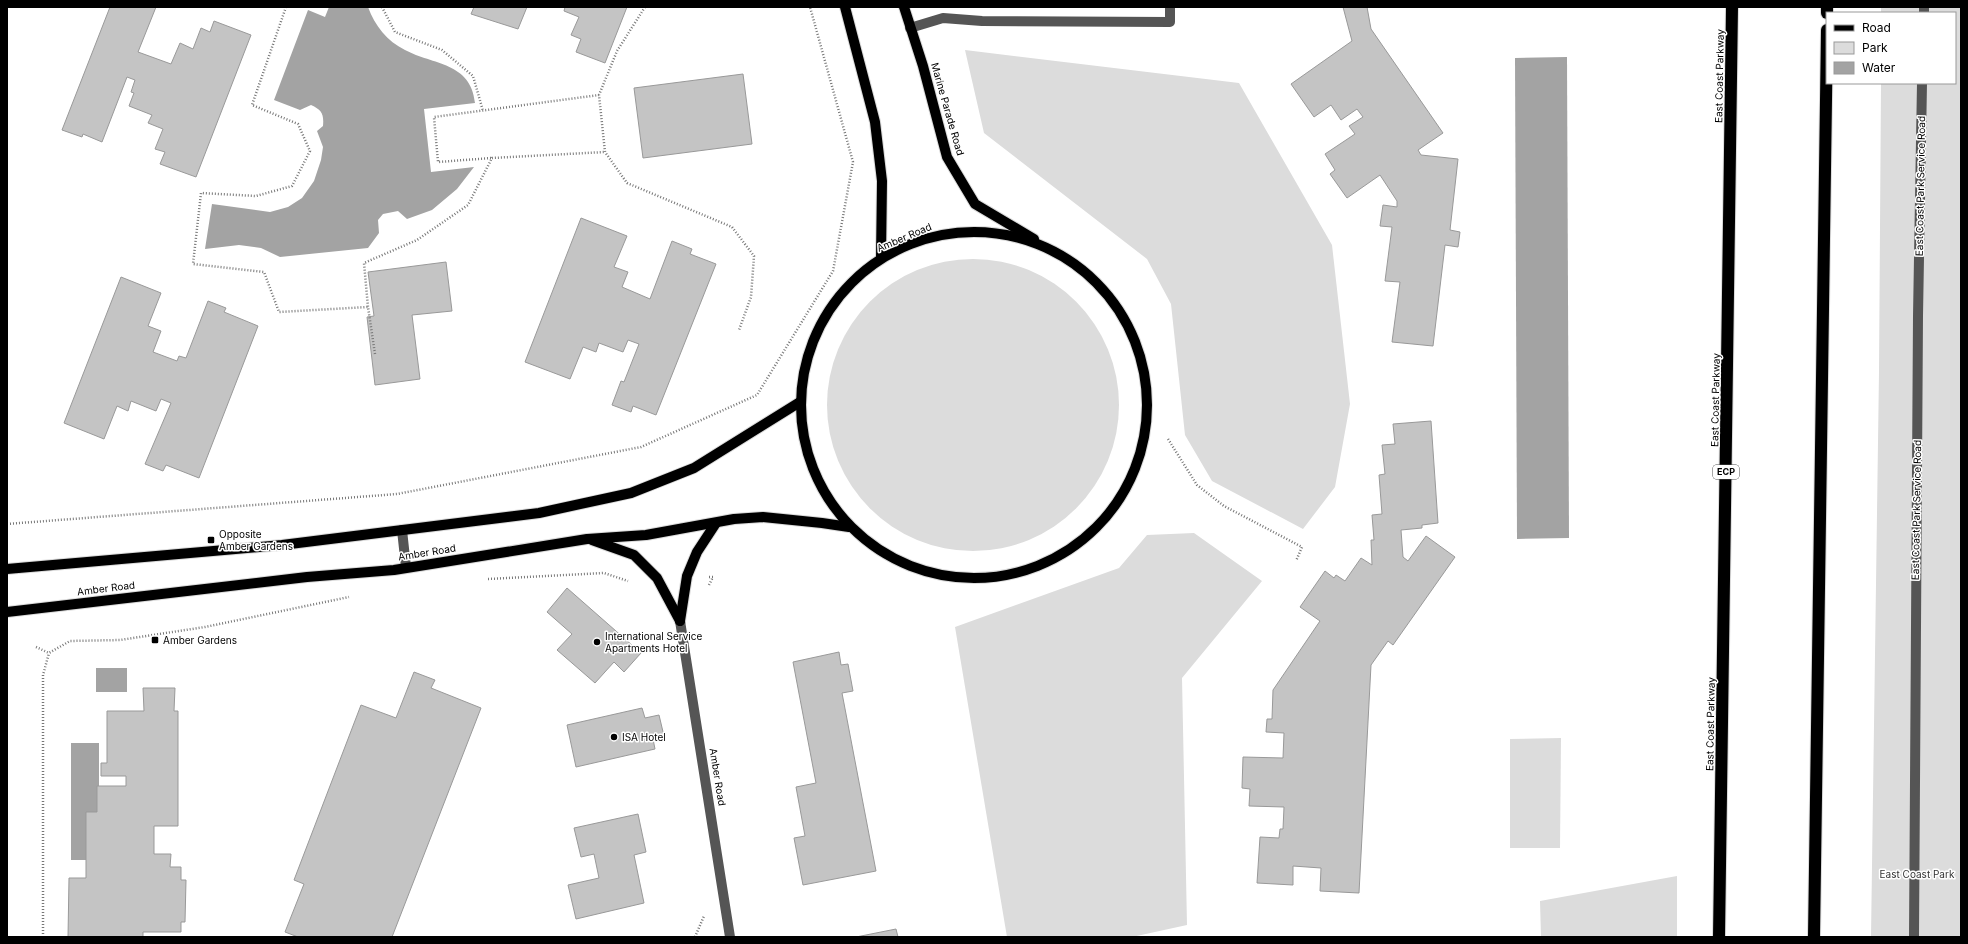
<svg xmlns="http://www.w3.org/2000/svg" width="1968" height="944" viewBox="0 0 1968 944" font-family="Inter,sans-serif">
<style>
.green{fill:#dcdcdc}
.water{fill:#a3a3a3}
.building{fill:#c4c4c4;stroke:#999}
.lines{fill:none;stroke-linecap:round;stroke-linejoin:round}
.major-casing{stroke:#dbdbdb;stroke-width:12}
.highway-casing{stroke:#dbdbdb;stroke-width:14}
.path{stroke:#777;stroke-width:2.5;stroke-dasharray:1 2;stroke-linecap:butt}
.minor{stroke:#555;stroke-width:10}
.major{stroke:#000;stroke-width:10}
.highway{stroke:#000;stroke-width:12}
.poi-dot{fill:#000;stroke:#fff;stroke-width:1.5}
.labels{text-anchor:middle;stroke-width:3;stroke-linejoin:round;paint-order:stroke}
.shield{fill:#fff;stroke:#4c4c4c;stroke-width:1}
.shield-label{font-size:9px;font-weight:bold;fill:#000}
.street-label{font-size:10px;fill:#000;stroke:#fff}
.poi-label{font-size:10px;fill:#000;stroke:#fff;text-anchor:start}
.park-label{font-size:10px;fill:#333;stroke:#fff}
</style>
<rect width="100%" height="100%" fill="#fff"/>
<g class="green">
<polygon points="1881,7 1961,7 1961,937 1871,937 1879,372 1881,83 1955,83 1955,13 1881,13"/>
<polygon points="965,50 1239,83 1332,245 1350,404 1335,487 1303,529 1212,481 1185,435 1171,304 1147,259 984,133"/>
<circle cx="973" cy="405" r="146"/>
<polygon points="1194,533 1262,581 1182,678 1187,925 1132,937 1007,937 955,627 1119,568 1147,535"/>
<polygon points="1561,738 1560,848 1510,848 1510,739"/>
<polygon points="1677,876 1677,937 1541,937 1540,901"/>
</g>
<g class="water">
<path d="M 329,7 L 368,7 C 375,26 387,41 405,50 C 433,65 471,62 475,103 L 424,109 L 431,172 L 474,167 L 457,189 L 432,210 L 407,219 L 398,211 L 383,214 L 378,220 L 379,233 L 368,248 L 280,257 L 261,248 L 239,245 L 205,249 L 212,204 L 270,212 L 288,207 L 302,198 L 314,181 L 321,160 L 323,147 L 317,131 L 323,126 C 324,114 322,110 311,105 L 300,110 L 274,100 L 308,10 L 325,17 Z"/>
<polygon points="1567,57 1569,538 1517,539 1515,58"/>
<rect x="96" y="668" width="31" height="24"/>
<polygon points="71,743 99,743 99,827 109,860 71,860"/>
</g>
<g class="building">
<polygon points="110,7 156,7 138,52 171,64 180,43 193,49 201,28 210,32 214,21 251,35 196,177 160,164 165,152 155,149 163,129 148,123 152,115 129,106 134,93 131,92 135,80 127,77 102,142 83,134 82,137 62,130"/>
<polygon points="474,7 527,7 518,29 471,14"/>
<polygon points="565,7 627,7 605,63 576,52 581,39 571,35 579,17 564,11"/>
<polygon points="1343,7 1367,7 1371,29 1443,133 1418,150 1421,155 1458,159 1450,230 1460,232 1458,247 1445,245 1433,346 1392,342 1400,282 1385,281 1392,227 1380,226 1383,205 1397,207 1397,201 1380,175 1347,198 1330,174 1335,170 1325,154 1355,134 1349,126 1363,117 1357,109 1341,120 1331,105 1314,117 1291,84 1352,41"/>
<polygon points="743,74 752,144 643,158 634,88"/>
<polygon points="581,218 627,236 614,267 628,272 622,287 650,299 672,241 692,249 690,254 716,264 656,415 633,406 631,412 612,405 621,381 624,382 639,344 628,340 623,352 599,343 596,352 583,347 570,379 525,362"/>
<polygon points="446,262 452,311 412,315 420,379 375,385 367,317 374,316 368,272"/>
<polygon points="121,277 161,293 148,326 161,331 153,352 177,361 179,356 186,358 208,301 226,308 224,312 258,326 199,478 166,465 163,471 145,464 171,403 161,399 156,411 131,401 128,411 117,406 104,439 64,423"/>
<polygon points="1431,421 1438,523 1422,525 1422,528 1401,530 1403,557 1408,561 1426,536 1455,557 1393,645 1388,641 1371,665 1359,893 1320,891 1321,868 1293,866 1293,885 1257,883 1260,837 1279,838 1280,829 1283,829 1284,807 1249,806 1250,789 1242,788 1243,757 1283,758 1284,733 1266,732 1267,719 1272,719 1273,690 1320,621 1300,607 1325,571 1334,578 1336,575 1345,581 1361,558 1372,565 1371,540 1374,540 1372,515 1382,514 1379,475 1385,474 1382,445 1395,444 1393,424"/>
<polygon points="567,588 641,653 624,672 614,662 595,683 557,650 572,634 547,612"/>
<polygon points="839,652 841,665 848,664 853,691 842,693 876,871 803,885 794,838 805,836 796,787 816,783 793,662"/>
<polygon points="414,672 435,680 431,688 481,708 392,937 298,937 285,932 304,884 294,880 361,705 396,718"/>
<polygon points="143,688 175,688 174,711 178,711 178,826 154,826 154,854 171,854 170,867 181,867 181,880 186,880 185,922 181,922 181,932 143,932 143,937 68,937 69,878 86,878 86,812 97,812 97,786 126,786 126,776 101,776 101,763 107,763 107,711 144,711"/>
<polygon points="642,708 645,718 659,715 664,736 653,739 655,749 576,767 567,725"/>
<polygon points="638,814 646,852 634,855 644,903 576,919 568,885 599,878 594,854 581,857 574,828"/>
<polygon points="896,929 898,937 856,937"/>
</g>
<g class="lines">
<g class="major-casing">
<g id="major">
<polyline points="845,7 875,122 882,181 881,258"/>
<polyline points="904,7 923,66 947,157 975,204 1034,239"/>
<circle cx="974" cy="405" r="173"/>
<polyline points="592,540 634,555 657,578 680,621"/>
<polyline points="7,569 282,545 539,513 631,493 694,468 800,402"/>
<polyline points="7,612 307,577 394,570 587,539 646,535 734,519 763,517 822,523 849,527"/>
<polyline points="680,621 687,576 697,552 716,523"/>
</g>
</g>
<g class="highway-casing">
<g id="highway">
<polyline points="1827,13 1827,7"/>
<polyline points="1719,937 1732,7"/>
<polyline points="1814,937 1827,30"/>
</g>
</g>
<g class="path">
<polyline points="286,7 252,105 298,124 310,151 292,186 256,196 201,193 193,264 264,272 279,312 368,307"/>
<polyline points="382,7 395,32 442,50 473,76 483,111"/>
<polyline points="645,7 617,51 599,95 605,152 627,183 732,227 754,256 751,297 739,330"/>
<polyline points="491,158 438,162 434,117 599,95"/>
<polyline points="375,354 368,307 364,263 417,240 468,205 492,158 605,152"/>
<polyline points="1168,439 1197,485 1224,506 1302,547 1296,561"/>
<polyline points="7,524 397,494 641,447 757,395 833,271 853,162 810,7"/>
<polyline points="709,577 713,577 709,585"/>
<polyline points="488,579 604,573 628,581"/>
<polyline points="36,647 49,653 70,641 120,640 205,627 349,597"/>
<polyline points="43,937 43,675 49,653"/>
<polyline points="695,937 704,916"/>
</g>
<g class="minor">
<polyline points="1924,13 1924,7"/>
<polyline points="910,28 943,18 982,21 1170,22 1170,7"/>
<polyline points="402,530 406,567"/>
<polyline points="680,621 730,937"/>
<polyline points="1914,937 1918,316 1922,83"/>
</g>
<use href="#major" class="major"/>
<use href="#highway" class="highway"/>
</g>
<g class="poi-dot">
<rect x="207" y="536" width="8" height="8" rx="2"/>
<rect x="151" y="636" width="8" height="8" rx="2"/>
<circle cx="597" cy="642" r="4"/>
<circle cx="614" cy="737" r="4"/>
</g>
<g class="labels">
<rect class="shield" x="1713" y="465" width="26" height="14" rx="3"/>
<g class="shield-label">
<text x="1726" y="475">ECP</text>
</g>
<g class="street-label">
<text transform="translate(1719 76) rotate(-89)" y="4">East Coast Parkway</text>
<text transform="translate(948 109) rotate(74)" y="4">Marine Parade Road</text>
<text transform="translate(1920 186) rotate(-89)" y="4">East Coast Park Service Road</text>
<text transform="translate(904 237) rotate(-23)" y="4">Amber Road</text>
<text transform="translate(1715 400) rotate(-89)" y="4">East Coast Parkway</text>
<text transform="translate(1916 510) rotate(-89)" y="4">East Coast Park Service Road</text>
<text transform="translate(427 552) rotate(-9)" y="4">Amber Road</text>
<text transform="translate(106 588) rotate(-7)" y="4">Amber Road</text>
<text transform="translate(1710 724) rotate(-89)" y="4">East Coast Parkway</text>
<text transform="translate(718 777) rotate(81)" y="4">Amber Road</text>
</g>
<g class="poi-label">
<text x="219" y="538">Opposite<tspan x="219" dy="12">Amber Gardens</tspan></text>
<text x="605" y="640">International Service<tspan x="605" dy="12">Apartments Hotel</tspan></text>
<text x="163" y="644">Amber Gardens</text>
<text x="622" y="741">ISA Hotel</text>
</g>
<g class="park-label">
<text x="1917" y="878">East Coast Park</text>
</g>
</g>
<rect width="1968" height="944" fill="none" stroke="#000000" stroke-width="16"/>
<rect x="1826" y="12" width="130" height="72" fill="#ffffff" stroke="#999999"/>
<rect x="1834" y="25" width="20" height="6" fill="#000000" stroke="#999999"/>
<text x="1862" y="32" font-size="12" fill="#000000">Road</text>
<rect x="1834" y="42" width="20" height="12" fill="#dcdcdc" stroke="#999999"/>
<text x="1862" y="52" font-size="12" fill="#000000">Park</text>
<rect x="1834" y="62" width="20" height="12" fill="#a3a3a3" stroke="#999999"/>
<text x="1862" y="72" font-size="12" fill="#000000">Water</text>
</svg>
